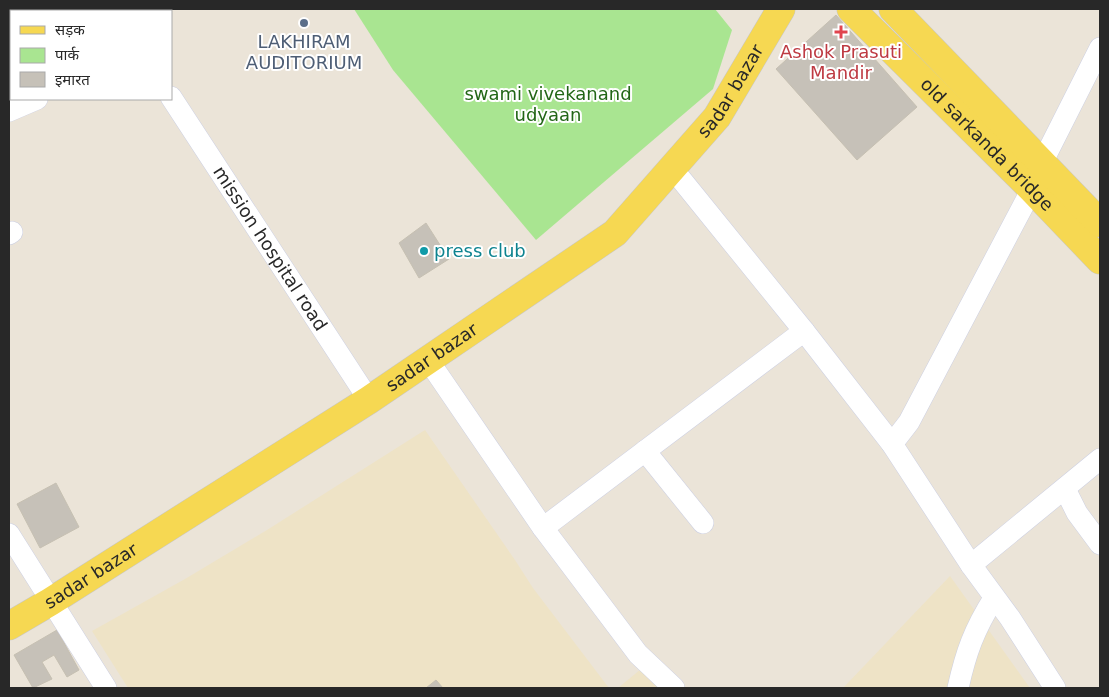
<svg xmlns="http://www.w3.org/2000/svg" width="1109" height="697" viewBox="0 0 1109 697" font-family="'DejaVu Sans','Noto Sans Devanagari',sans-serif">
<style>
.education{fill:#eee3c6}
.green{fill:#a9e591}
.building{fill:#c6c1b8;stroke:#c6c0b2}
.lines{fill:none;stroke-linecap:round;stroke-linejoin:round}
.minor-casing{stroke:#cdd0e2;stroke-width:22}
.major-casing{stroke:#c7c7c7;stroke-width:29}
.minor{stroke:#fff;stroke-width:21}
.major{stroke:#f6d852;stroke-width:28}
.service-dot{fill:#5c6f8a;stroke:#fff;stroke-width:2}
.health-dot{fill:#e0444e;stroke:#fff;stroke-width:2}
.culture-dot{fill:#0f9aa8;stroke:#fff;stroke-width:2}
.labels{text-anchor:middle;stroke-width:4;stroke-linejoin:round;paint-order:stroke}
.service-label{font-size:18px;fill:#4e5e75;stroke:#fff}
.health-label{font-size:18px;fill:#be3a42;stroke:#fff}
.street-label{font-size:18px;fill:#282828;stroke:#fff}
.park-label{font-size:18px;fill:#226616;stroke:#fff}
.culture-label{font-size:18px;fill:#0d838f;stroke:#fff;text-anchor:start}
</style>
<rect width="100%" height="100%" fill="#ebe4d8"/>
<g class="education">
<polygon points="425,430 515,560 533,588 609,688 128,688 92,631 185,579 267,530"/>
<polygon points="950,576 1030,688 843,688"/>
<polygon points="646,665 667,688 618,688"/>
</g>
<polygon class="green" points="354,9 715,9 732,30 713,89 536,240 393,70"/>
<g class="building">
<polygon points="836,15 917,107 857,160 776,69"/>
<polygon points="426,223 449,259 419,278 399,243"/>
<polygon points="56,483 79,527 40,548 17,504"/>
<polygon points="57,630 79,670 67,677 54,655 42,662 52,679 33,688 14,655"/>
<polygon points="436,680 443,688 426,688"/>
</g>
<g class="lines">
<g class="minor-casing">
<g id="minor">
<polyline points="106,9 107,11"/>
<path id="s1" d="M 171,97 L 369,400"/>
<polyline points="9,111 37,99"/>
<polyline points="672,168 804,331 892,444 971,565 1010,618 1055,688"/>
<polyline points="9,234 12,232"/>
<polyline points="428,360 543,528 638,654 674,688"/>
<polyline points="892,444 909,422 1032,189 1043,161 1100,48"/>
<polyline points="645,451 703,523"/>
<polyline points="1065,489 1077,513 1100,544"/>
<polyline points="543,528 804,331"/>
<polyline points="9,534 106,688"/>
<polyline points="971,565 1100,459"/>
<path d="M 958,688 C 966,652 974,630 994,598"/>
</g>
</g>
<g class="major-casing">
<g id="major">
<path id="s2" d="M 851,9 L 1032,189 L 1100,260"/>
<polyline points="893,9 1100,223"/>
<path id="s3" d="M 9,626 L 50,602 L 369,400 L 615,233 L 717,117 L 781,9"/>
</g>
</g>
<use href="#minor" class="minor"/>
<use href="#major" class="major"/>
</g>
<circle class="service-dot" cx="304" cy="23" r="5"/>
<path class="health-dot" d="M838.5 24.5h5v5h5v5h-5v5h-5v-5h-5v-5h5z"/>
<circle class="culture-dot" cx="424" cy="251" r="5"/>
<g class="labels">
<g class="service-label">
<text x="304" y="48">LAKHIRAM<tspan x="304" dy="21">AUDITORIUM</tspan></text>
</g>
<g class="health-label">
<text x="841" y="58">Ashok Prasuti<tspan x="841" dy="21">Mandir</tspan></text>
</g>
<g class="street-label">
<text dy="6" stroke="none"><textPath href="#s3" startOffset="906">sadar bazar</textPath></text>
<text dy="6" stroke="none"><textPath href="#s2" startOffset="192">old sarkanda bridge</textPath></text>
<text dy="6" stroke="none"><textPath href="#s1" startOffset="181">mission hospital road</textPath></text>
<text dy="6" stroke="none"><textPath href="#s3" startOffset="501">sadar bazar</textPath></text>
<text dy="6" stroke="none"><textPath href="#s3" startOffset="96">sadar bazar</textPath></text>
</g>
<g class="park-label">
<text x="548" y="100">swami vivekanand<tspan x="548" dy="21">udyaan</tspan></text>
</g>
<g class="culture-label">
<text x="434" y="257">press club</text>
</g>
</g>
<rect width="1109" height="697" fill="none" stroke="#282828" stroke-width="20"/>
<rect x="10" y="10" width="162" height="90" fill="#ffffff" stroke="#a9a9a9"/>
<rect x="20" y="26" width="25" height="8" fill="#f6d852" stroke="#a9a9a9"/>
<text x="55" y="35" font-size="15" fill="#282828">सड़क</text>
<rect x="20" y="48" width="25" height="15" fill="#a9e591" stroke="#a9a9a9"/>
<text x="55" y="60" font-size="15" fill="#282828">पार्क</text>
<rect x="20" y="72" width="25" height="15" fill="#c6c1b8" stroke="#a9a9a9"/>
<text x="55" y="85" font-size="15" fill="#282828">इमारत</text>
</svg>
